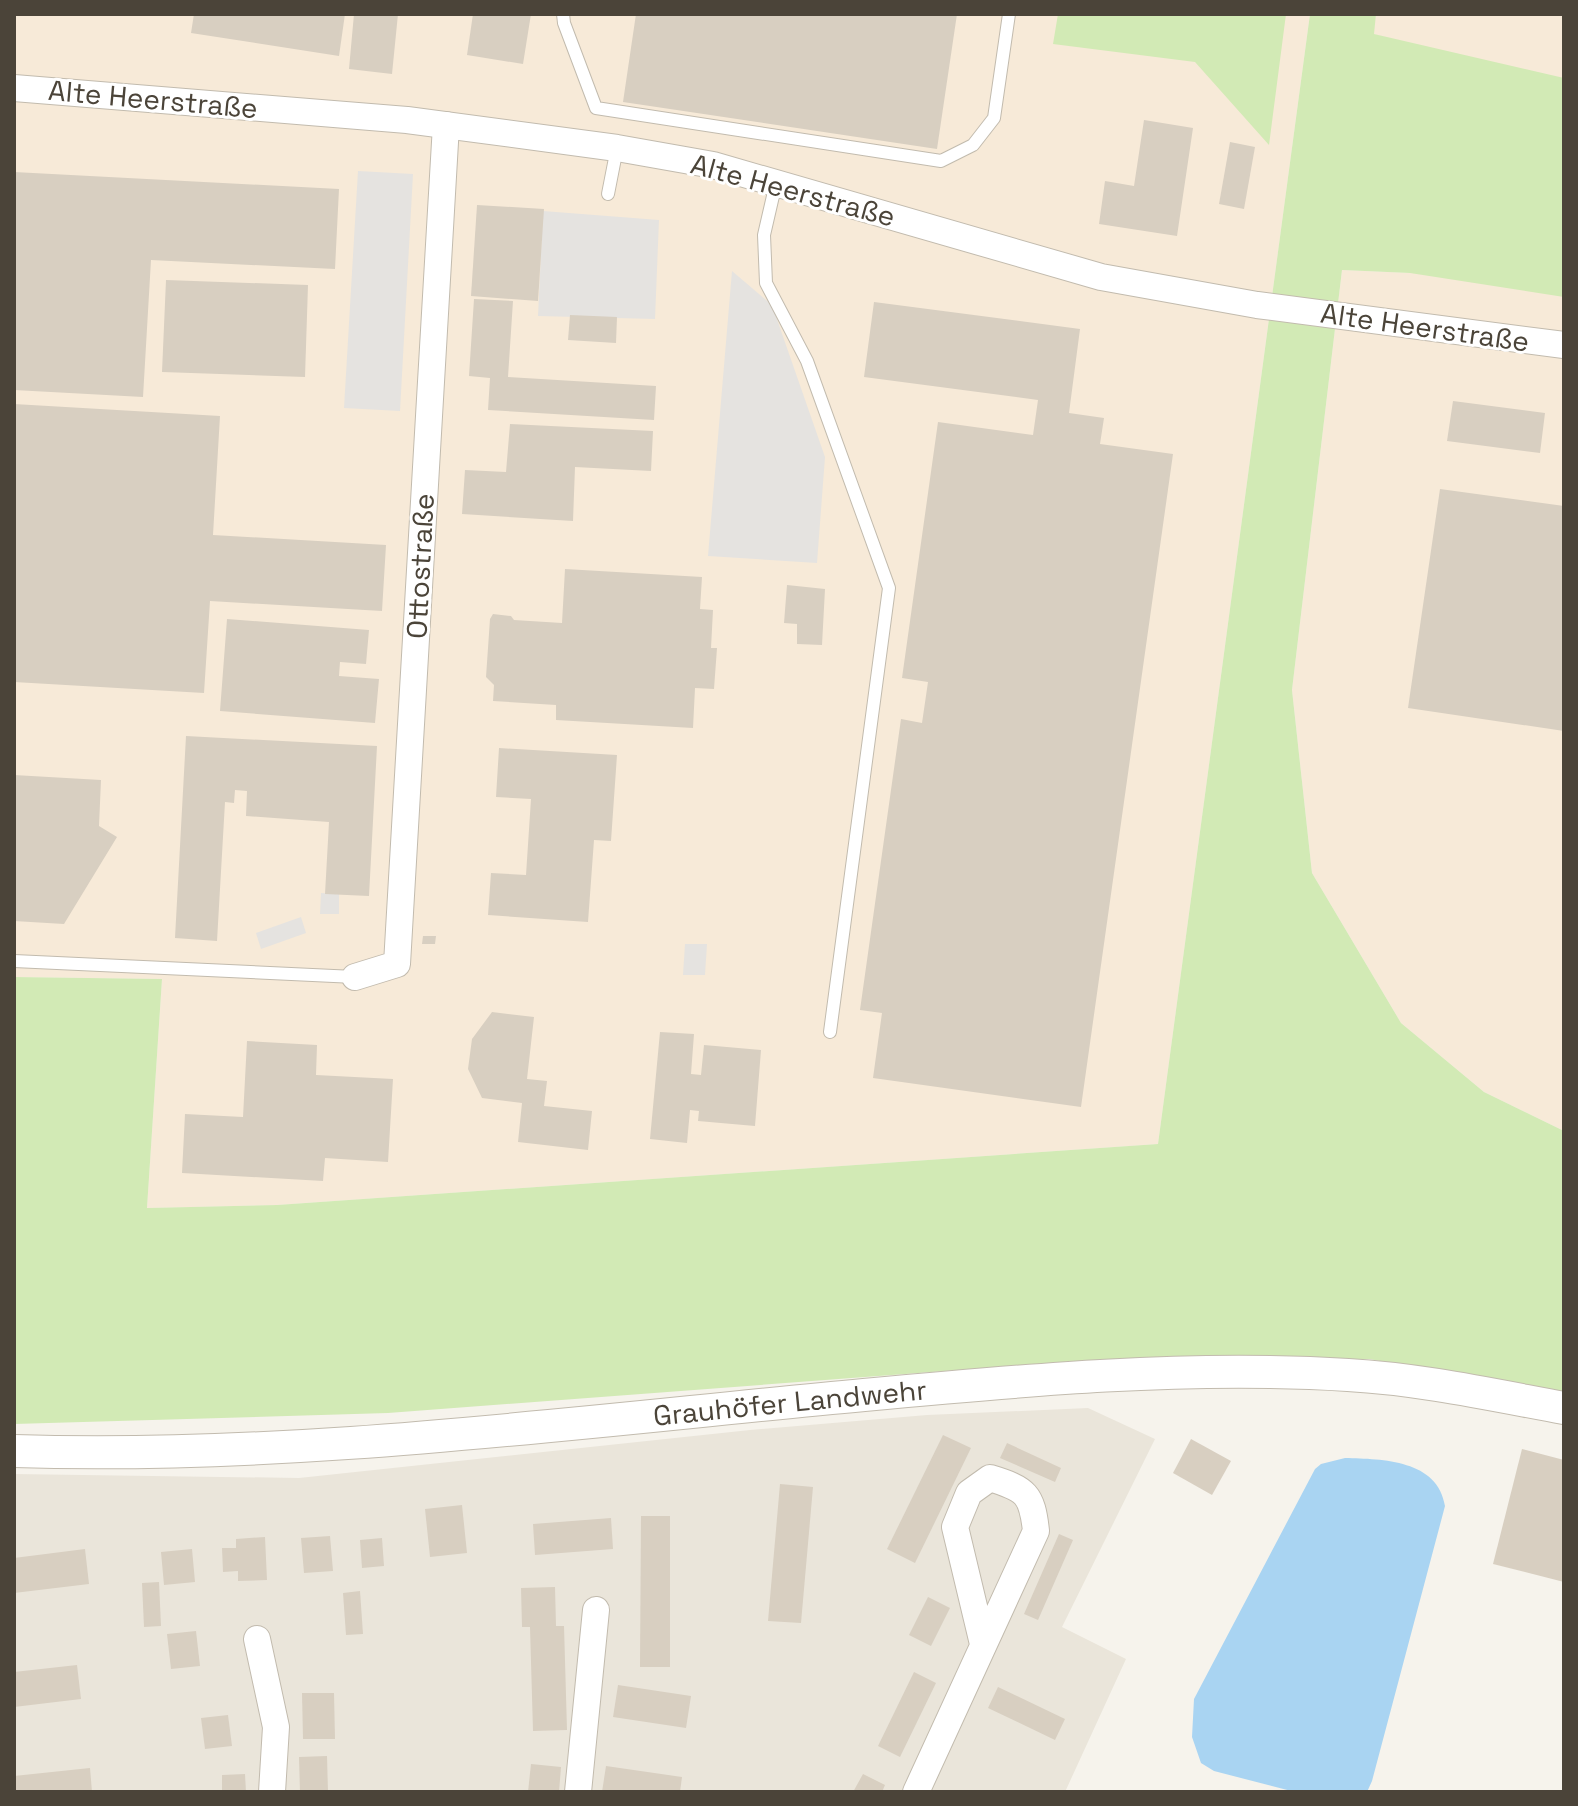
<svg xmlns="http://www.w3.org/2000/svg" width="1578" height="1806" viewBox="0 0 1578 1806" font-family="'Space Grotesk',sans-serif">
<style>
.residential{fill:#eae5da}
.commercial{fill:#f7ead8}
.green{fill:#d2eab5}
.parking{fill:#e5e3e0}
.water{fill:#a9d4f2}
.building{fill:#d8cfc1}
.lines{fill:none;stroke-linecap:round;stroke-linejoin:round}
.service-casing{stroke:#c2bbae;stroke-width:14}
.minor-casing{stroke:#c2bbae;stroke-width:28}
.tertiary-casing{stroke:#c2bbae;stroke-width:34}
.service{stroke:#fff;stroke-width:12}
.minor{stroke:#fff;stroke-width:26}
.tertiary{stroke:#fff;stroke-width:32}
.labels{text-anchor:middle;stroke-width:6;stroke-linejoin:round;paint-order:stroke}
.street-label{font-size:28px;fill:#4b4439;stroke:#fff}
</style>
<rect width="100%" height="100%" fill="#f6f3ec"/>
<polygon class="residential" points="1088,1408 1155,1439 1062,1627 1126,1659 1065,1792 14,1792 14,1474 299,1478 750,1430 927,1415"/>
<g class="commercial">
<polygon points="14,14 1310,14 1158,1144 277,1205 147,1208 162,979 14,977"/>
<polygon points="1376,14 1564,14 1564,1131 1484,1092 1401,1023 1312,873 1292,690 1342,270 1410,273 1443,52 1373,34"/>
</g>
<g class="green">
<polygon points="1058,14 1286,14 1269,145 1195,62 1053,44"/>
<polygon points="1310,14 1376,14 1374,34 1564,78 1564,297 1410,273 1342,270 1292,690 1312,873 1401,1023 1484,1092 1564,1131 1564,1394 1369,1359 1066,1362 388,1413 14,1424 14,977 162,979 147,1208 277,1205 1158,1144"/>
</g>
<g class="parking">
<polygon points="358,171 413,174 400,411 344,408"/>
<polygon points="543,211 659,220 655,319 538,316"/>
<polygon points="732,271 772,305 825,457 817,563 708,556"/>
<polygon points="321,893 339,894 339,914 320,914"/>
<polygon points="301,917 306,933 261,949 256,933"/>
<polygon points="685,944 707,944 705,975 683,975"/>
</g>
<path class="water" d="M 1345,1458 C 1383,1459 1438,1460 1445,1506 L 1372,1781 L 1367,1792 L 1295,1792 L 1214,1771 L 1201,1763 L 1192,1737 L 1194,1699 L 1315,1469 L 1321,1464 Z"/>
<g class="building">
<polygon points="194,14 345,14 339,56 191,33"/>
<polygon points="354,14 398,14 392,74 349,69"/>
<polygon points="473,14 531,14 523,64 467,55"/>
<polygon points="636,14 957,14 937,149 623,102"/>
<polygon points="1144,120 1193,128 1177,236 1099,224 1105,181 1134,186"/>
<polygon points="1230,142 1255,147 1244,209 1219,204"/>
<polygon points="14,172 339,189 335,269 151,260 143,397 14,390"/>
<polygon points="477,205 544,209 538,301 471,296"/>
<polygon points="166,280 308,285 305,377 162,372"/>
<polygon points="474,299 513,301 508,377 656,386 654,420 488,410 490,378 469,376"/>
<polygon points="874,302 1080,329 1069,413 1104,418 1100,444 1173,454 1081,1107 873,1078 882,1013 860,1010 901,719 922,723 928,682 902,678 938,422 1033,435 1038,400 864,377"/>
<polygon points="570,315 617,317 616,343 568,340"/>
<polygon points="1453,401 1545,413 1540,453 1447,441"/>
<polygon points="14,404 220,416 213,535 386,545 382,611 210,601 204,693 14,682"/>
<polygon points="510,424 653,431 651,471 575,467 573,521 462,514 465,470 506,472"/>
<polygon points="1440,489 1564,506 1564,731 1408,708"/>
<polygon points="565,569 702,577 700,609 713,610 711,648 717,648 714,689 695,688 693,728 556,720 556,705 493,701 494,685 486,677 490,619 493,614 511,616 514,620 562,623"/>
<polygon points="787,585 825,589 822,645 797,644 797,624 784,623"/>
<polygon points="227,619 369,630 366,664 340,662 339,676 379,679 375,723 220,711"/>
<polygon points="186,736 377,746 369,896 325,894 329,822 246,816 247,791 235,790 234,803 225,802 217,941 175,938"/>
<polygon points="499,748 617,755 611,841 594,840 588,922 488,915 491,873 526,875 531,799 496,797"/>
<polygon points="14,775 101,780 99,826 117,837 64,924 14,921"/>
<polygon points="423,936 436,936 435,944 422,944"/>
<polygon points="492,1012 534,1017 527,1079 547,1081 544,1106 592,1111 588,1150 518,1142 522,1103 482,1098 468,1069 472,1039"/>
<polygon points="660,1032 694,1034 691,1074 701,1075 704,1045 761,1050 755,1126 698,1121 699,1111 690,1110 687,1143 650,1139"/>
<polygon points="247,1041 317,1045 316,1075 393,1079 388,1162 325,1158 323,1181 182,1173 185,1114 243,1117"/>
<polygon points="943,1435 971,1448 915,1563 887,1549"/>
<polygon points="1191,1439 1231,1461 1212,1495 1173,1473"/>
<polygon points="1007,1443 1061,1468 1055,1482 1000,1458"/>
<polygon points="1522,1449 1564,1460 1564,1582 1493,1564"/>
<polygon points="780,1484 813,1487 801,1623 768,1621"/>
<polygon points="462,1505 467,1553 430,1557 425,1509"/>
<polygon points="641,1516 670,1516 670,1667 640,1667"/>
<polygon points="611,1518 613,1549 535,1555 533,1524"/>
<polygon points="1059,1534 1073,1540 1038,1620 1024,1614"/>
<polygon points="330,1536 333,1571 304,1573 301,1538"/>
<polygon points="265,1537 267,1580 238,1581 238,1571 223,1572 222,1548 236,1548 236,1539"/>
<polygon points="382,1538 384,1566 362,1568 360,1540"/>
<polygon points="85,1549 89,1584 14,1593 14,1558"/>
<polygon points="192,1549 195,1582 164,1585 161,1552"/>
<polygon points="159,1582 161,1626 144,1627 142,1583"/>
<polygon points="555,1587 556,1626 564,1626 567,1730 533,1731 530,1627 522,1627 521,1588"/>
<polygon points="360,1591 363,1634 346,1635 343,1593"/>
<polygon points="928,1597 950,1608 931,1646 909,1635"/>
<polygon points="196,1631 200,1666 171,1669 167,1634"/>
<polygon points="77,1665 81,1699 14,1707 14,1672"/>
<polygon points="914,1672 936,1683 900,1757 878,1746"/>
<polygon points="618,1685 691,1696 686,1728 613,1717"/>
<polygon points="998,1687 1065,1719 1055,1740 988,1708"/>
<polygon points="302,1693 334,1693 335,1739 303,1739"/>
<polygon points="228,1715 232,1746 205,1749 201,1718"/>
<polygon points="327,1756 328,1792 300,1792 299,1757"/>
<polygon points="531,1764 561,1767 559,1792 528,1792"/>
<polygon points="606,1766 682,1777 680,1792 602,1792"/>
<polygon points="90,1768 92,1792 14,1792 14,1776"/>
<polygon points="245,1774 246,1792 222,1792 222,1775"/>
<polygon points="863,1774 885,1785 882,1792 853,1792"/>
</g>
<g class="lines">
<g class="service-casing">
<g id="service">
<polyline points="563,14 564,23 596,108 941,161 973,145 994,118 1009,14"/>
<polyline points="776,183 764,235 766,283 807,361 889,588 830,1032"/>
<polyline points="608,194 617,148"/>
<polyline points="14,961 355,977"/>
</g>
</g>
<g class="minor-casing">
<g id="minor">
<polyline points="14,88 407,120 617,148 713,165 1101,277 1257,305 1564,345"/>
<polyline points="355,977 397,964 446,125"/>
<polyline points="257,1639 276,1727 272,1792"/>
<polyline points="578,1792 596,1610"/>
<path d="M 916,1792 L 1036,1531 C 1032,1494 1026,1489 990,1478 L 969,1493 L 955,1527 L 983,1644"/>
</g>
</g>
<g class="tertiary-casing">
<g id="tertiary">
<path id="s1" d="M 14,1451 C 296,1460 583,1421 864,1395 C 1025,1380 1186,1365 1348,1375 C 1420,1379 1493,1395 1564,1408"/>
</g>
</g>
<use href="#service" class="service"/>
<use href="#minor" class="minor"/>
<use href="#tertiary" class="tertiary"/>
</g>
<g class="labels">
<g class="street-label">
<text transform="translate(153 99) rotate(5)" y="10">Alte Heerstraße</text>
<text transform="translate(793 190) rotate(15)" y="10">Alte Heerstraße</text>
<text transform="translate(1425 327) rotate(8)" y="10">Alte Heerstraße</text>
<text transform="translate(420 566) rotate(-87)" y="10">Ottostraße</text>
<text dy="10" stroke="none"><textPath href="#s1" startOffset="778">Grauhöfer Landwehr</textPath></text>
</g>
</g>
<rect width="1578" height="1806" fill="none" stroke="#4b4439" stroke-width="32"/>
</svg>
